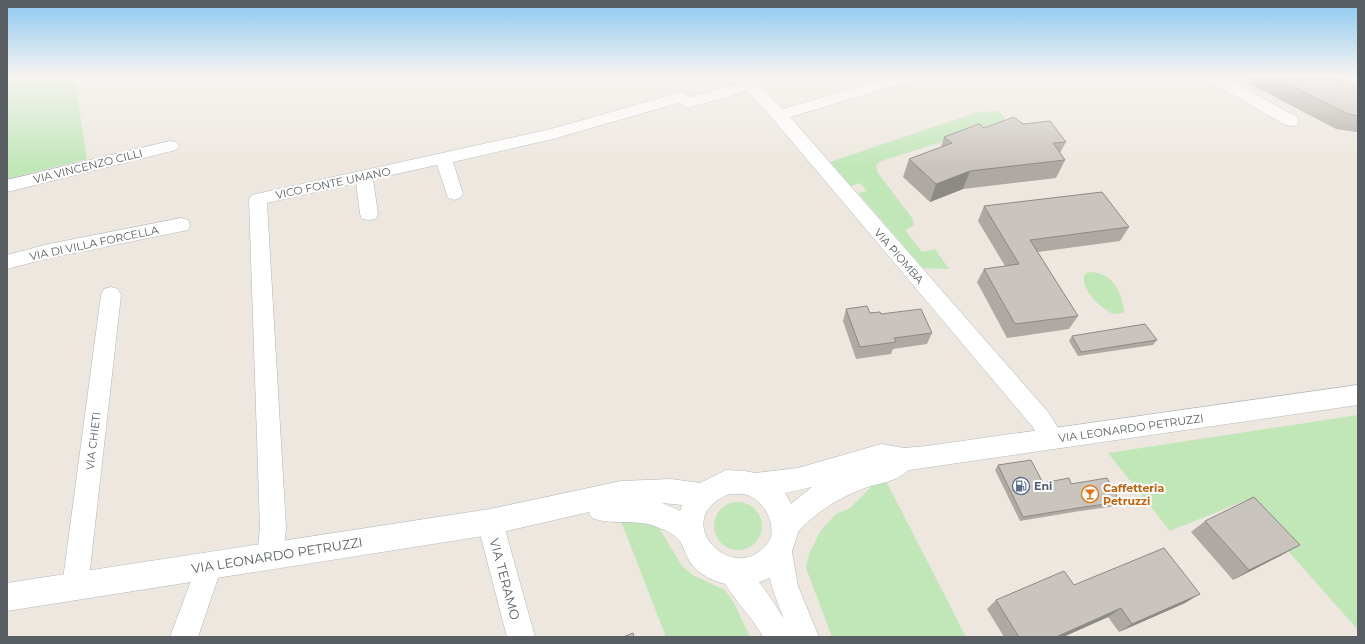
<svg xmlns="http://www.w3.org/2000/svg" width="1365" height="644" viewBox="0 0 1365 644" font-family="Montserrat,sans-serif">
<style>
.green{fill:#c1e7b9}
.lines{fill:none;stroke-linecap:round;stroke-linejoin:round}
.minor-casing{stroke:#b0b5b9;stroke-width:1}
.secondary-casing{stroke:#b1b7bc;stroke-width:1}
.minor{fill:#fff;fill-rule:evenodd}
.secondary{fill:#fff;fill-rule:evenodd}
.wall{fill:#aea9a3}
.shaded-wall{fill:#8d8985}
.building{fill:#cac4be;stroke:#8d8985}
.labels{text-anchor:middle;stroke-width:4;stroke-linejoin:round;paint-order:stroke}
.street-label{font-size:11px;fill:#585e62;stroke:#fff}
.service-label{font-size:11px;font-weight:bold;fill:#4e5e75;stroke:#fff;text-anchor:start}
.food-label{font-size:11px;font-weight:bold;fill:#c56008;stroke:#fff;text-anchor:start}
.near-street-label{font-size:13px;fill:#585e62;stroke:#fff}
</style>
<rect width="100%" height="100%" fill="#ede7df"/>
<g class="green">
<polygon points="7,76 74,76 87,159 7,179"/>
<polygon points="1000,111 1009,126 945,141 881,161 876,165 878,173 912,218 914,225 905,230 922,252 935,249 949,269 923,268 858,193 867,191 860,183 851,186 830,162 978,112"/>
<path d="M 1089,272 C 1112,272 1121,290 1124,311 L 1123,313 L 1113,314 C 1100,307 1082,292 1084,275 Z"/>
<polygon points="1358,415 1358,630 1244,501 1170,531 1108,453"/>
<polygon points="883,475 966,637 832,637 806,568 809,554 821,530 836,514 850,508"/>
<circle cx="738" cy="526" r="24"/>
<polygon points="619,516 658,526 682,566 693,575 725,590 734,603 750,637 666,637"/>
</g>
<g class="lines">
<g class="minor-casing">
<g id="minor">
<polygon points="734,76 751,76 782,109 896,76 921,76 918,79 790,117 1048,412 1065,439 1061,446 1053,449 1045,446 1032,426 773,119 747,91 688,108 678,103 553,139 453,162 463,194 460,198 454,200 448,198 437,165 373,179 378,214 376,219 369,220 362,219 360,214 356,183 267,203 286,528 283,556 279,565 270,569 261,565 257,556 260,528 249,199 252,195 551,129 681,92 691,97 740,83"/>
<polygon points="1203,76 1222,76 1297,117 1299,121 1297,125 1291,126 1285,125 1206,79"/>
<polygon points="170,141 176,142 179,146 176,150 7,192 7,180"/>
<polygon points="181,218 188,220 190,225 188,230 49,258 7,269 7,255 49,244"/>
<polygon points="111,287 118,289 121,295 88,587 85,597 75,600 65,597 62,587 101,295 104,289"/>
<polygon points="490,510 499,513 503,522 535,637 507,637 477,522 481,513"/>
<path d="M 779,539 L 788,543 L 792,552 L 798,586 L 819,637 L 763,637 C 751,614 729,596 719,572 L 723,563 L 732,559 C 752,567 773,601 784,619 C 776,598 761,565 770,543 Z"/>
<polygon points="209,553 218,557 222,566 198,637 170,637 200,557"/>
</g>
</g>
<g class="secondary-casing">
<path id="secondary" d="M 1358,385 L 1358,405 L 909,470 C 891,484 885,481 865,488 C 849,494 833,502 820,512 C 815,516 799,528 798,533 C 793,547 791,562 778,572 C 753,592 713,589 692,565 C 686,558 684,545 678,539 C 674,534 663,529 657,527 C 636,518 612,526 592,518 L 589,512 L 490,535 L 7,611 L 7,583 L 490,509 L 621,481 L 671,479 L 700,483 L 726,470 L 745,471 L 755,473 L 798,468 L 881,444 L 904,448 L 927,446 ZM 812,487 L 791,504 L 785,493 ZM 729,494 C 735,494 742,493 747,495 C 764,501 774,520 771,537 C 769,542 766,546 762,549 C 732,579 679,529 716,501 C 720,498 725,496 729,494 ZM 662,503 L 682,505 L 680,511 Z"/>
</g>
<use href="#minor" class="minor"/>
<use href="#secondary" class="secondary"/>
</g>
<g class="wall">
<polygon points="1253,76 1333,76 1358,88 1358,131 1356,132 1336,129 1248,83"/>
<polygon points="1023,124 1066,142 1060,153 1065,160 1056,178 963,189 930,202 903,177 909,159 941,147 944,137 984,128"/>
<polygon points="984,206 1129,227 1120,241 1038,252 1078,316 1069,329 1007,338 977,282 984,269 1005,266 978,221"/>
<polygon points="846,309 881,314 932,333 927,344 893,349 891,354 856,359 843,321"/>
<polygon points="1072,336 1157,340 1153,345 1078,356 1069,341"/>
<polygon points="998,465 1043,483 1071,484 1120,502 1116,506 1080,511 1020,521 995,470"/>
<polygon points="1205,521 1282,555 1233,580 1191,532"/>
<polygon points="1074,585 1185,603 1119,632 1108,617 1063,637 1004,637 987,609 996,600"/>
</g>
<g class="shaded-wall">
<polygon points="970,171 963,189 930,202 936,184"/>
<polygon points="1300,545 1282,555 1233,580 1249,570"/>
<polygon points="1200,594 1185,603 1119,632 1132,624"/>
<polygon points="1121,608 1108,617 1063,637 1056,637"/>
</g>
<g class="building">
<polygon points="1272,76 1333,76 1358,88 1358,116 1348,114"/>
<polygon points="1014,117 1023,124 1050,121 1066,142 1053,143 1065,160 970,171 936,184 909,159 952,143 944,137 979,124 984,128"/>
<polygon points="1102,192 1129,227 1030,240 1078,316 1015,324 984,269 1019,264 984,206"/>
<polygon points="867,306 870,313 880,312 881,314 921,309 932,333 894,338 896,342 860,347 846,309"/>
<polygon points="1145,324 1157,340 1081,352 1072,336"/>
<polygon points="1031,460 1043,483 1069,478 1071,484 1107,478 1120,502 1084,507 1023,517 998,465"/>
<polygon points="1254,497 1300,545 1249,570 1205,521"/>
<polygon points="1164,548 1200,594 1132,624 1121,608 1056,637 1019,637 996,600 1064,571 1074,585"/>
<polygon points="633,633 634,637 623,637"/>
</g>
<linearGradient id="sky" x2="0" y2="1"><stop stop-color="#8ac8f1"/><stop offset="0.46" stop-color="#f7f4f1"/><stop offset="1" stop-color="#f7f4f1" stop-opacity="0"/></linearGradient>
<rect width="1365" height="166" fill="url(#sky)"/>
<defs>
<g id="fuel-ring" transform="scale(0.9)"><circle r="9.5" fill="#fff" stroke="#5c6f8a" stroke-width="1.5"/><path d="M-5.5-6h7V0h2V4h1.3V-2.5L3-4.5l.8-.8L6-3V5H2.5V1h-1V6h-7ZM-4.2-4.7v3.2H.2V-4.7Z" fill="#5c6f8a"/></g>
<g id="bar-ring" transform="scale(0.9)"><circle r="9.5" fill="#fff" stroke="#e8710a" stroke-width="1.5"/><path d="M-6-5H6L.8 .8V4.5H3.5V6h-7V4.5H-.8V.8Z" fill="#e8710a"/></g>
</defs>
<g fill-rule="evenodd">
<use href="#fuel-ring" x="1021" y="486"/>
<use href="#bar-ring" x="1090" y="494"/>
</g>
<g class="labels">
<g class="street-label">
<text transform="translate(88 166) rotate(-14)" y="4">VIA VINCENZO CILLI</text>
<text transform="translate(333 183) rotate(-12)" y="4">VICO FONTE UMANO</text>
<text transform="translate(94 243) rotate(-12)" y="4">VIA DI VILLA FORCELLA</text>
<text transform="translate(899 256) rotate(49)" y="4">VIA PIOMBA</text>
<text transform="translate(1131 428) rotate(-8)" y="4">VIA LEONARDO PETRUZZI</text>
<text transform="translate(93 441) rotate(-83)" y="4">VIA CHIETI</text>
</g>
<g class="service-label">
<text x="1034" y="490">Eni</text>
</g>
<g class="food-label">
<text x="1103" y="492">Caffetteria<tspan x="1103" dy="13">Petruzzi</tspan></text>
</g>
<g class="near-street-label">
<text transform="translate(277 555) rotate(-9)" y="5">VIA LEONARDO PETRUZZI</text>
<text transform="translate(505 579) rotate(75)" y="5">VIA TERAMO</text>
</g>
</g>
<rect width="1365" height="644" fill="none" stroke="#585e62" stroke-width="16"/>
</svg>
